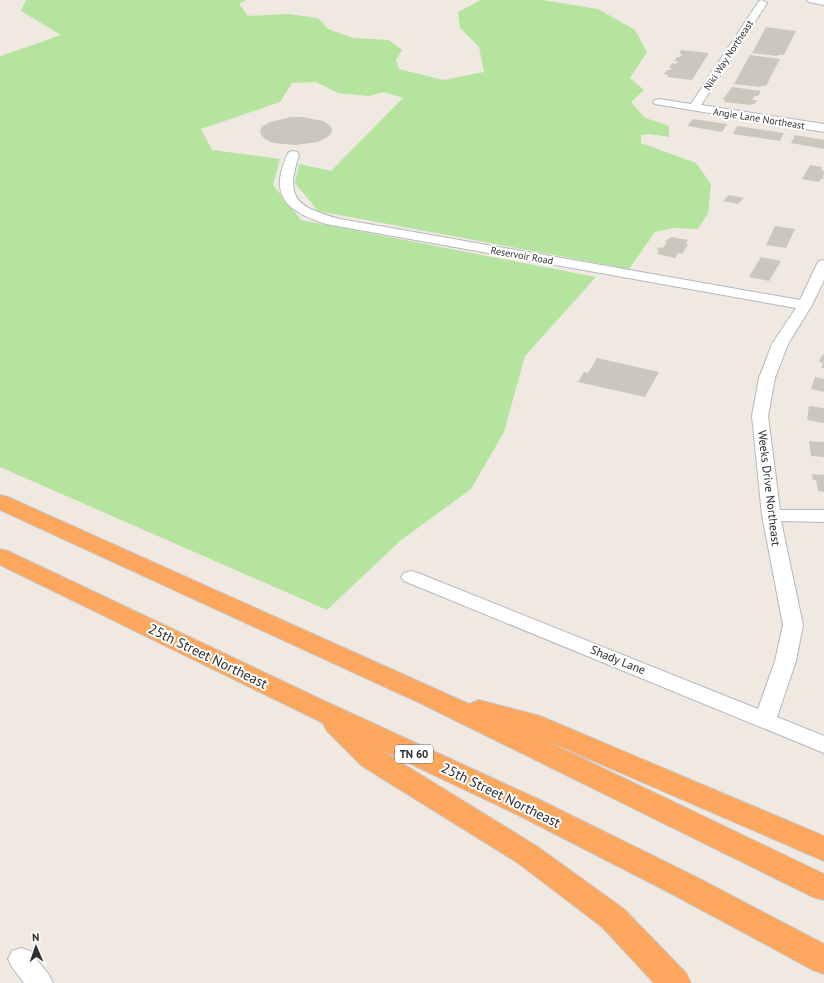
<svg xmlns="http://www.w3.org/2000/svg" width="824" height="983" viewBox="0 0 824 983" font-family="'PT Sans',sans-serif">
<style>
.green{fill:#b5e49e}
.building{fill:#cbc7bf}
.lines{fill:none;stroke-linecap:round;stroke-linejoin:round}
.minor-casing{stroke:#b4b7c1;stroke-width:2}
.highway-casing{stroke:#c9c9c9;stroke-width:2}
.minor{fill:#fff;fill-rule:evenodd}
.highway{fill:#fda65d;fill-rule:evenodd}
.labels{text-anchor:middle;stroke-width:4;stroke-linejoin:round;paint-order:stroke}
.far-street-label{font-size:10px;fill:#2e2e2e;stroke:#fff}
.shield{fill:#fff;stroke:#6d6d6d;stroke-width:1}
.shield-label{font-size:11px;font-weight:bold;fill:#2e2e2e}
.street-label{font-size:12px;fill:#2e2e2e;stroke:#fff}
.near-street-label{font-size:14px;fill:#2e2e2e;stroke:#fff}
</style>
<rect width="100%" height="100%" fill="#efe9e1"/>
<polygon class="green" points="26,0 246,0 239,4 248,16 289,14 318,18 328,29 354,38 389,40 402,50 396,60 399,69 443,80 484,72 479,47 460,28 458,12 481,0 542,0 598,9 635,30 647,52 630,78 644,90 631,102 645,118 669,126 669,137 650,134 641,135 641,143 696,163 711,184 708,213 698,229 673,228 655,232 629,269 318,211 295,183 299,164 331,171 403,98 383,92 369,96 338,93 316,82 292,83 280,102 201,129 212,150 280,159 273,185 301,220 596,277 525,356 504,432 471,489 400,541 327,610 0,467 0,58 1,56 61,35 21,11"/>
<g class="building">
<polygon points="766,27 796,31 784,55 778,55 777,56 752,53"/>
<polygon points="681,50 709,53 692,80 667,77 668,75 664,74 667,70 670,70 672,68 669,68 672,63 676,64 678,61 674,61 677,57 680,57 682,54 679,54"/>
<polygon points="750,55 780,59 766,86 761,86 760,87 734,84"/>
<polygon points="732,87 761,91 758,96 755,96 752,100 757,100 755,104 752,104 751,105 724,102 725,100 723,99"/>
<polygon points="291,117 302,117 323,121 329,125 332,129 331,134 326,138 318,142 295,145 273,143 265,139 261,135 260,130 263,126 270,122"/>
<polygon points="693,119 727,124 722,132 687,126"/>
<polygon points="737,126 784,133 780,141 733,134"/>
<polygon points="795,135 824,140 824,149 791,143"/>
<polygon points="810,165 822,167 821,170 824,171 823,179 821,179 819,182 802,179"/>
<polygon points="729,195 744,198 738,204 723,201"/>
<polygon points="775,226 795,229 786,248 766,245"/>
<polygon points="671,237 688,240 686,244 688,245 682,254 678,253 675,258 657,254 659,251 657,250 659,247 663,248 667,242 664,242"/>
<polygon points="761,257 781,261 769,281 749,277"/>
<polygon points="822,355 824,355 824,368 821,368 823,363 819,362"/>
<polygon points="597,358 659,372 645,397 578,382 584,372 588,373"/>
<polygon points="815,377 824,379 824,392 811,389"/>
<polygon points="809,406 824,408 824,423 807,420"/>
<polygon points="809,441 824,442 824,457 811,456"/>
<polygon points="812,474 824,475 824,492 818,491 816,480 813,480"/>
</g>
<g class="lines">
<g class="minor-casing">
<g id="minor">
<polygon points="762,0 767,3 701,105 824,124 824,132 655,104 653,102 655,100 659,99 691,104 759,1"/>
<polygon points="807,0 824,0 824,5 809,2"/>
<path d="M 293,151 L 297,152 L 299,155 C 284,200 298,207 340,219 L 800,300 L 817,264 L 819,261 L 824,260 L 824,280 L 812,305 L 788,344 L 775,378 L 768,416 L 780,510 L 824,510 L 824,522 L 781,521 L 803,625 L 796,661 L 777,717 L 824,736 L 824,753 L 404,581 L 401,577 L 404,573 L 411,571 L 418,573 L 758,709 L 775,661 L 783,625 L 762,515 L 752,416 L 759,378 L 772,344 L 796,308 L 326,224 C 300,215 274,205 281,173 C 283,166 285,158 289,152 Z"/>
<polygon points="21,948 30,951 49,975 53,983 24,983 12,967 8,959 12,951"/>
</g>
</g>
<g class="highway-casing">
<g id="highway">
<polygon points="0,495 8,497 469,704 479,700 540,716 824,836 824,861 536,736 824,874 824,900 813,897 422,704 0,510"/>
<polygon points="0,549 8,551 331,704 538,799 696,877 824,944 824,974 813,970 674,895 518,815 379,749 538,847 624,909 686,973 691,983 654,983 602,927 518,863 362,766 327,731 323,723 0,565"/>
</g>
</g>
<use href="#minor" class="minor"/>
<use href="#highway" class="highway"/>
</g>
<g class="labels">
<g class="far-street-label">
<text transform="translate(728 55) rotate(-57)" y="4">Niki Way Northeast</text>
<text transform="translate(759 118) rotate(9)" y="4">Angie Lane Northeast</text>
<text transform="translate(522 255) rotate(10)" y="4">Reservoir Road</text>
</g>
<rect class="shield" x="395" y="745" width="38" height="18" rx="3"/>
<g class="shield-label">
<text x="414" y="758">TN 60</text>
</g>
<g class="street-label">
<text transform="translate(769 488) rotate(83)" y="4">Weeks Drive Northeast</text>
<text transform="translate(618 660) rotate(22)" y="4">Shady Lane</text>
</g>
<g class="near-street-label">
<text transform="translate(208 656) rotate(26)" y="5">25th Street Northeast</text>
<text transform="translate(501 795) rotate(26)" y="5">25th Street Northeast</text>
</g>
</g>
<g transform="translate(36 947) rotate(358)" stroke="#ffffff" stroke-width="3" paint-order="stroke">
<path d="M0-3L7 15L0 10L-7 15Z" fill="#2e2e2e"/>
<text y="-6" font-size="11" font-weight="bold" text-anchor="middle" fill="#2e2e2e">N</text>
</g>
</svg>
